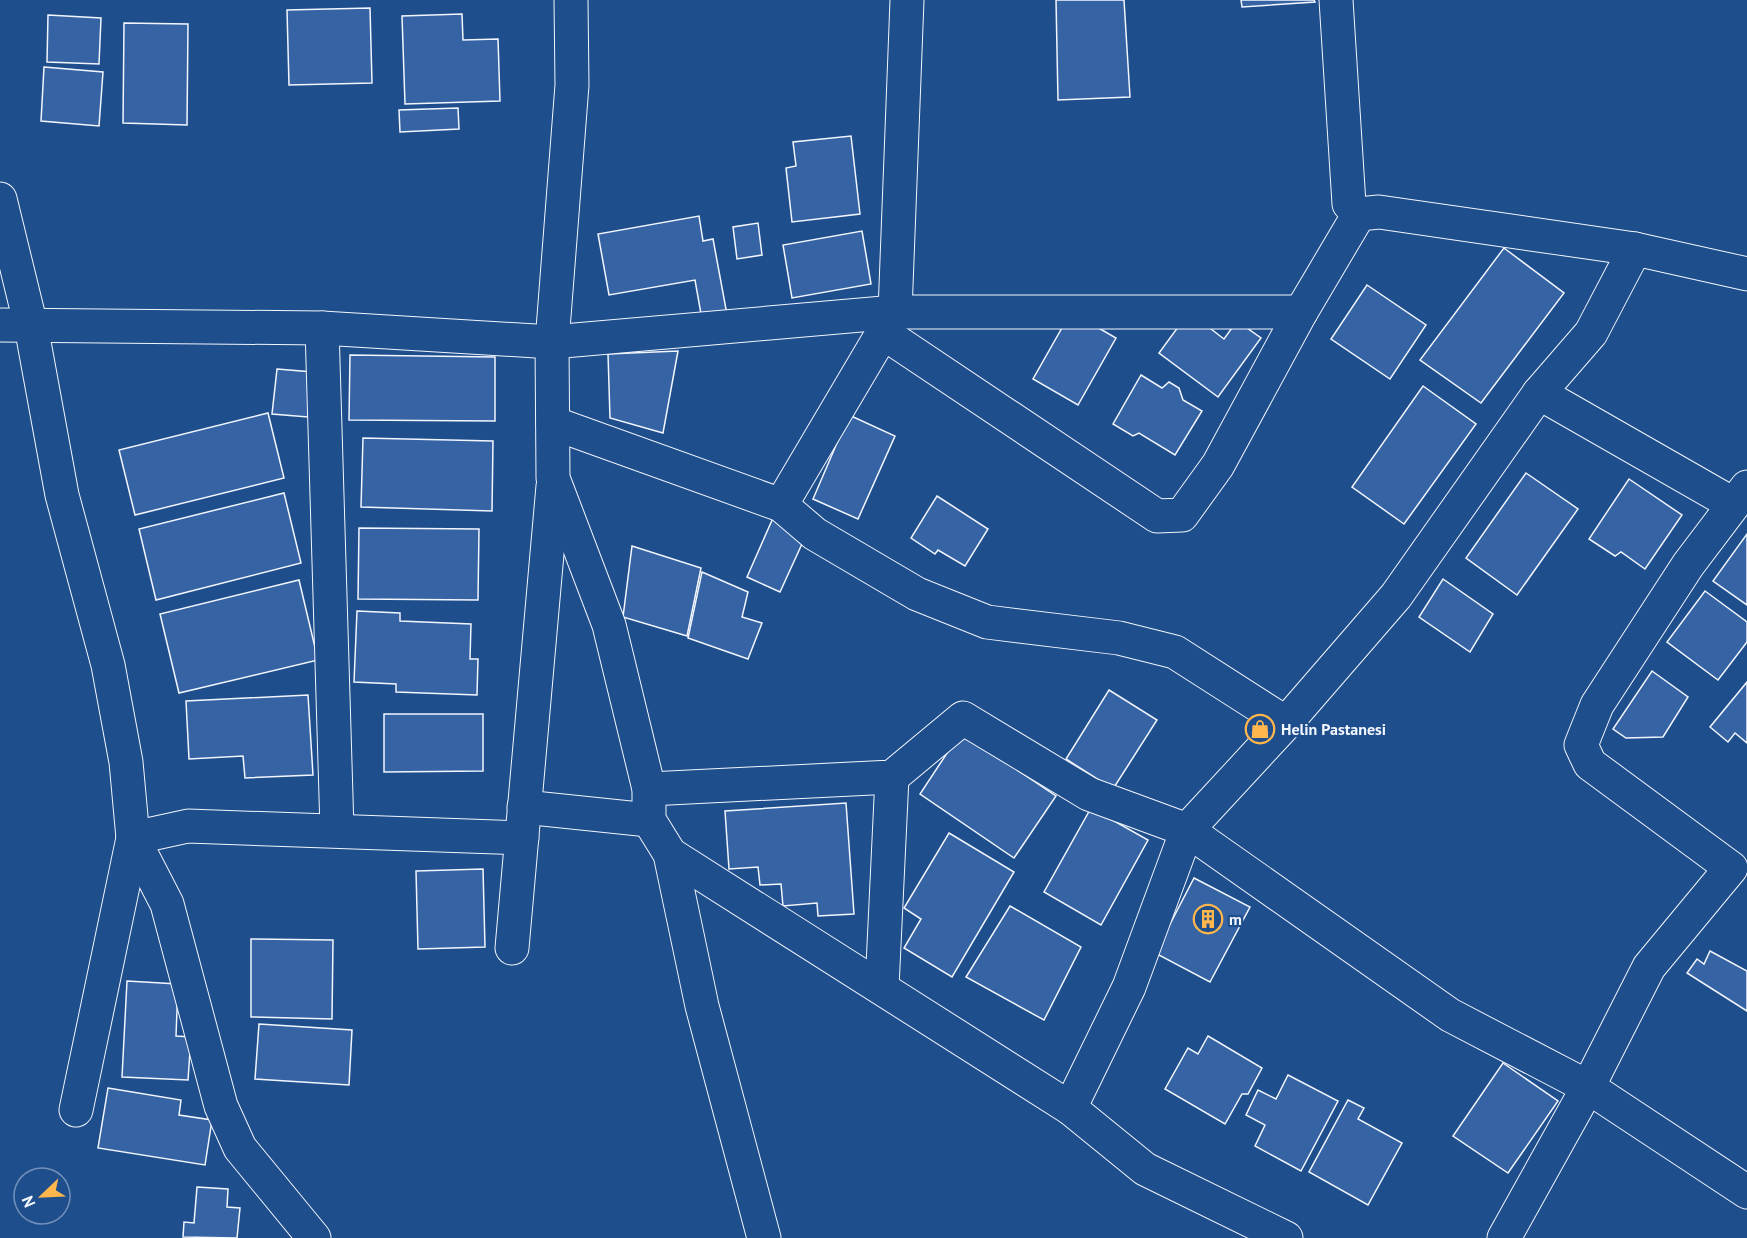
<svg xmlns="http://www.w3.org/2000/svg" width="1747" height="1238" viewBox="0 0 1747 1238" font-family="'PT Sans',sans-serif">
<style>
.building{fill:#3563a3;stroke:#f2f6ff;stroke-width:1.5}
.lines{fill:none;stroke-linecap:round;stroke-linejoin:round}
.minor-casing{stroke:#f2f6ff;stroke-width:35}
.minor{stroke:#1f4e8c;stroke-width:33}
.labels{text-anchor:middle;stroke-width:4.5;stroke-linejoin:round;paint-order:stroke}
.poi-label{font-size:16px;font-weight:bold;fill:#f2f6ff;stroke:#1f4e8c;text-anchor:start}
</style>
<rect width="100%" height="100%" fill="#1f4e8c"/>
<g class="building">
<polygon points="1056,0 1124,0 1130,97 1058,100"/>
<polygon points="1241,0 1314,0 1315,2 1242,7"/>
<polygon points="370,8 372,83 289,85 287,10"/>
<polygon points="462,14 463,40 498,39 500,101 405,104 402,16"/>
<polygon points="48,15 101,18 99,64 47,62"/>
<polygon points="124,23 188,24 187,125 123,123"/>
<polygon points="44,67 103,72 99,126 41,121"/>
<polygon points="458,108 459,129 400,132 399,110"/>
<polygon points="851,136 860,214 792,222 786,168 796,166 793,142"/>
<polygon points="699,216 703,241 713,239 728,320 703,325 695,280 609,295 598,234"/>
<polygon points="758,223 762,255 737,259 733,227"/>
<polygon points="862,231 871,284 792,298 783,245"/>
<polygon points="1504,248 1564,293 1481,403 1420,360"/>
<polygon points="1367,285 1426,325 1390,379 1331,339"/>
<polygon points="1071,312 1116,338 1078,405 1033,379"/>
<polygon points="1189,312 1224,339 1237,321 1261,338 1218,397 1159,353"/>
<polygon points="678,351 663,433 610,418 608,354"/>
<polygon points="350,355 495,357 495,421 349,420"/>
<polygon points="277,369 313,372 308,417 272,414"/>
<polygon points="1141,375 1162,388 1169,382 1179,388 1183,400 1202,411 1175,455 1139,433 1133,436 1113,424"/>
<polygon points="1423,386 1476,424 1404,524 1352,487"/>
<polygon points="268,413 284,478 135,515 119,450"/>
<polygon points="849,415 895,436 858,519 813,499"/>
<polygon points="363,438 493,441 492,511 361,507"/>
<polygon points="1526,473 1578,509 1517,595 1466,558"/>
<polygon points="1629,479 1682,515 1645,569 1621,552 1615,556 1589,539"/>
<polygon points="284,493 301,563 156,600 139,529"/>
<polygon points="937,496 988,529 965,566 938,550 935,554 911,538"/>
<polygon points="773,518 807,533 780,592 747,577"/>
<polygon points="359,528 479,529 478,600 358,599"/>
<polygon points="1747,534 1747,605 1713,581"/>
<polygon points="632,546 701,568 687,636 623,617"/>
<polygon points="702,572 748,592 742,617 762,623 748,659 688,638"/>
<polygon points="1443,579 1493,614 1470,652 1419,617"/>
<polygon points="299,580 318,660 179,693 160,614"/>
<polygon points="1705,591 1747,622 1747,642 1718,680 1667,642"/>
<polygon points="357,611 400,613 400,621 471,624 470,659 478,659 477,695 396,692 396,684 354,682"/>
<polygon points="1652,671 1688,697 1663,737 1626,738 1613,729"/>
<polygon points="1747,682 1747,743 1735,733 1728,742 1710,727"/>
<polygon points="1109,690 1157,720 1113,789 1066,759"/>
<polygon points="308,695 313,775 245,778 243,756 189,759 186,701"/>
<polygon points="384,714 483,714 483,771 384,772"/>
<polygon points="961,732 1056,796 1014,858 920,794"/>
<polygon points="846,803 854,914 818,916 817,903 783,906 781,884 760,885 758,867 729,869 725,811"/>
<polygon points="1091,808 1148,840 1101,925 1044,892"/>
<polygon points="949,833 1014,872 952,977 904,948 921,919 904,908"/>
<polygon points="483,869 485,947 418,949 416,871"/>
<polygon points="1194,878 1250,907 1210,982 1155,953"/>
<polygon points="1010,906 1081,947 1044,1020 966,977"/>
<polygon points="251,939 333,940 332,1019 251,1017"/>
<polygon points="1710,951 1747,971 1747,1011 1687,973 1697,959 1704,964"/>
<polygon points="127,981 178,984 176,1036 191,1037 188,1080 122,1077"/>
<polygon points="259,1024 352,1030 349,1085 255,1079"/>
<polygon points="1208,1036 1262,1068 1248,1094 1242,1094 1225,1124 1165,1089 1188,1048 1198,1054"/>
<polygon points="1503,1063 1558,1101 1508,1173 1453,1136"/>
<polygon points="1288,1075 1338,1101 1301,1171 1255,1146 1265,1125 1246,1115 1258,1090 1276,1099"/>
<polygon points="108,1088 181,1100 179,1115 212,1120 205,1165 98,1148"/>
<polygon points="1348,1100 1364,1108 1358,1119 1402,1143 1368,1205 1309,1172"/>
<polygon points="197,1187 228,1189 227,1207 240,1208 237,1238 183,1237 184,1222 194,1223"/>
</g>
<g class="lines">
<g class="minor-casing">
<g id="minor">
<polyline points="571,0 572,85 552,342 553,478 609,625 649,789 649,820 670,854 702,1006 764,1238"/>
<polyline points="1336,0 1349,204 1359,214 1379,212 1635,249 1747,274"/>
<polyline points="0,199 31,326 62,495 108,665 126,762 133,838 167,904 221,1106 240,1148 314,1238"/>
<polyline points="0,325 322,328 552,342 895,312 1301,312"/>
<polyline points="322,328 337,830"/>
<polyline points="885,334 1157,516 1182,515 1218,465 1301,312 1359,214"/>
<polyline points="1539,393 1733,504"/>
<polyline points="553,423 781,505 815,534 917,594 987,622 1119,638 1175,652 1286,723"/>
<polyline points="781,505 895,312 907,0"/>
<polyline points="649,789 892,777 963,718 1089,794 1187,830 1450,1015 1588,1087 1747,1192"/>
<polyline points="524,807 649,820"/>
<polyline points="670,854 1070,1108 1145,1169 1286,1238"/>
<polyline points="512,948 553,486"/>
<polyline points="882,987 892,777"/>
<polyline points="1070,1108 1129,987 1187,830 1286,723 1396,596 1539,393 1591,333 1635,249"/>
<polyline points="76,1110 133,838 188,826 522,838"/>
<polyline points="1504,1238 1588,1087 1649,967 1731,868 1590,764 1581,745 1597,705 1688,565 1747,487"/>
</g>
</g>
<use href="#minor" class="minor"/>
</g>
<defs>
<g id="shop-ring" transform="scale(1.5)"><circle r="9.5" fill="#1f4e8c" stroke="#ffb74d" stroke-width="1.5"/><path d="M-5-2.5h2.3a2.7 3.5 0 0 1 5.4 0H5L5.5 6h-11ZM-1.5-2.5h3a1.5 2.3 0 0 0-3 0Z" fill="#ffb74d"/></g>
<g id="building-ring" transform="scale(1.5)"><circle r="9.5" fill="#1f4e8c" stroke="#ffb74d" stroke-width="1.5"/><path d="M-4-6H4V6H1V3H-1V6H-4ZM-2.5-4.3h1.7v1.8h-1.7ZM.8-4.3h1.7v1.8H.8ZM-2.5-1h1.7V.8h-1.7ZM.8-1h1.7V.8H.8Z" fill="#ffb74d"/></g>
</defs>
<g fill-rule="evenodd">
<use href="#shop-ring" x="1260" y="729"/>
<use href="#building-ring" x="1208" y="919"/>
</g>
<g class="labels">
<g class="poi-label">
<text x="1281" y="735">Helin Pastanesi</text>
<text x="1229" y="925">m</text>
</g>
</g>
<g transform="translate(42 1196) rotate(247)"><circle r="28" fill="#1f4e8c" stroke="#7391ba" stroke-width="1.5"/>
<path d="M0-4.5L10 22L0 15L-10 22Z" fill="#ffb74d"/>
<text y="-9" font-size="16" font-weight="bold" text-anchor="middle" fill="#f2f6ff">N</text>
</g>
</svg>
